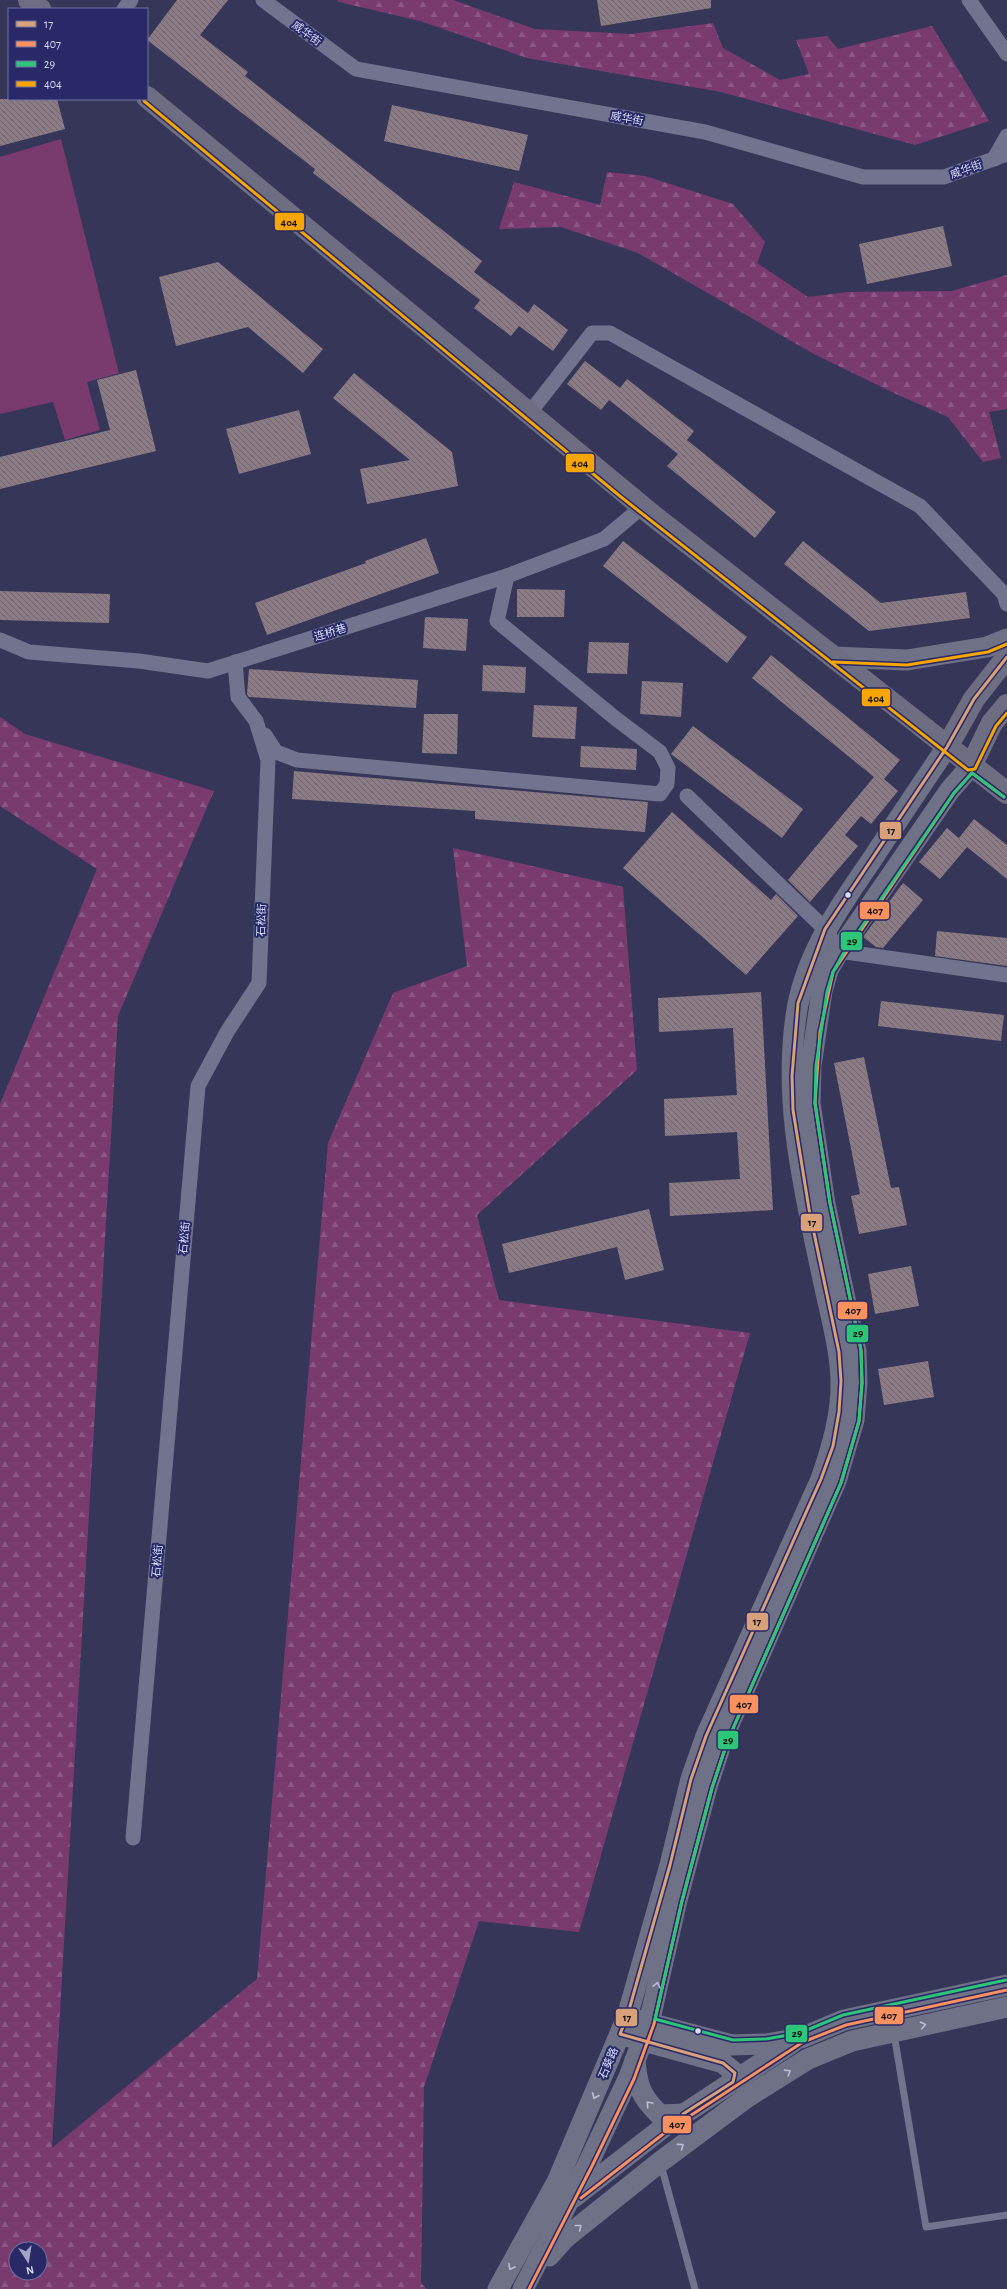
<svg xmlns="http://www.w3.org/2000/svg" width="1007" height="2289" viewBox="0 0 1007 2289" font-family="'Alegreya Sans','Noto Sans SC',sans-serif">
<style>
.grass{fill:#793b6e}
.forest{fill:url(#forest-firs);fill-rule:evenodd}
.building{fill:url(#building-back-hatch)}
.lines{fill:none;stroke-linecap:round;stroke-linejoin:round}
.service{stroke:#72738e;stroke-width:7}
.minor{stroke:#72738e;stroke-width:15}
.secondary{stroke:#6f7187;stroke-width:21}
.primary{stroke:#6d6e81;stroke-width:22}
.bus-1-casing{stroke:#282966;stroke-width:6}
.bus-2-casing{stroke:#282966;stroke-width:6}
.bus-3-casing{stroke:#282966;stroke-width:6}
.bus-4-casing{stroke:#282966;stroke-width:6}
.bus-1{stroke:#d9a179;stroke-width:3}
.bus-2{stroke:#fa915f;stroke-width:3}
.bus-3{stroke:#2dc577;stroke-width:3}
.bus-4{stroke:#f7a600;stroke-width:3}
.oneway{stroke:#babeda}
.bus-dot{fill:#dadffe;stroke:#282966;stroke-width:1.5}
.labels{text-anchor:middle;stroke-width:4;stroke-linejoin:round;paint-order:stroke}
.street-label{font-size:11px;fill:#dadffe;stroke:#282966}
.line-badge{stroke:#282966;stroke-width:1.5}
.pale-badge-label{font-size:11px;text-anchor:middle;font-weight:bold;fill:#111}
</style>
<defs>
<pattern id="forest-firs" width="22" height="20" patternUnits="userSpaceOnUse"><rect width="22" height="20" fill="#793b6e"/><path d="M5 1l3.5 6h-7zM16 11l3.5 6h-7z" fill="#8b5784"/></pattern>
<pattern id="building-back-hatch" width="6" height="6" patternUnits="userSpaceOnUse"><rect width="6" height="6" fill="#8a7b85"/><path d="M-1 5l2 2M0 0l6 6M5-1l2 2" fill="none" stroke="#706771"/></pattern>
</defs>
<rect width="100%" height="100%" fill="#363758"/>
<polygon class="grass" points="61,139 119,373 87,382 100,430 65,440 53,402 0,414 0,157"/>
<g class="forest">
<polygon points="337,0 453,0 535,29 632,34 713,23 723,48 780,80 809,74 796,40 827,36 838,49 932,26 989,121 915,145 721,92 527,58 420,21 339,2"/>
<polygon points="607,172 645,176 733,204 765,242 757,263 808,297 848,292 952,291 1007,275 1007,409 989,412 1001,458 983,462 948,417 896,394 814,354 638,253 561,227 499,229 514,182 600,205"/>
<path d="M 0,717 L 25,734 L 214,791 L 118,1016 L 52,2148 L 257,1979 L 328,1143 L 393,993 L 467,966 L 453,848 L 623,887 L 637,1070 L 477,1215 L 499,1300 L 750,1333 L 579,1932 L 479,1921 L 424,2087 L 421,2283 L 427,2289 L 0,2289 L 0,1104 L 97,869 L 0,806 ZM 16,2249 L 40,2249 L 40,2273 L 16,2273 Z"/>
</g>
<g class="building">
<polygon points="177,0 228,0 200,35 248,72 245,76 482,261 474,272 528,313 534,304 568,330 553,351 519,326 511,336 474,308 480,300 313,173 315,169 147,40"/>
<polygon points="597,0 711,0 711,8 601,26"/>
<polygon points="0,99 57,99 65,129 0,146"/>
<polygon points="392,105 528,135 519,171 384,141"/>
<polygon points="943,226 952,266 867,284 859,244"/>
<polygon points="218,262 323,349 303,373 248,327 176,346 159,277"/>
<polygon points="585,361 620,388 627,379 694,431 687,440 776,512 755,538 667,466 678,454 609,400 601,410 567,384"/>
<polygon points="136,370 156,451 0,489 0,457 110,430 97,380"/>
<polygon points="354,373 452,452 458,486 367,504 360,469 410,460 333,398"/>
<polygon points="299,410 311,454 239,474 226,429"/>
<polygon points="426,538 439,573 267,635 255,603 366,563 365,561"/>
<polygon points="623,541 747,637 727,663 603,566"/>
<polygon points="803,541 881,603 966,592 970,618 869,631 784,564"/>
<polygon points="517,589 565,590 564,617 517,617"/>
<polygon points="0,591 110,594 109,623 0,620"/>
<polygon points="425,617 468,619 466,651 423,648"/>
<polygon points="589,642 629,643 627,674 587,673"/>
<polygon points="771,655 900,760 884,779 898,791 871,824 861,816 845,835 858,846 810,902 788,880 874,777 752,678"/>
<polygon points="483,665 526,667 525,693 482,691"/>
<polygon points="249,669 418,680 416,708 249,697 247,694"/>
<polygon points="642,681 683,683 681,717 640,714"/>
<polygon points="534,705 577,707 575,739 532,737"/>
<polygon points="424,714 458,714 457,754 422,753"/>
<polygon points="693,726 803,809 782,838 671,754"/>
<polygon points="581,746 637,749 636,770 580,767"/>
<polygon points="294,771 648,802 645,832 475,819 475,811 292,799"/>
<polygon points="672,812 771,900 776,894 798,916 746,975 623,868"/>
<polygon points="974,819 1007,845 1007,879 967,847 940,879 919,862 947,828 959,838"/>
<polygon points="903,883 923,900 883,948 876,947 863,937"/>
<polygon points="937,931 1007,938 1007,966 935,956"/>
<polygon points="761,992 773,1210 670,1216 669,1183 740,1179 737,1132 665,1136 664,1099 737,1095 733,1028 659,1032 658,998"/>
<polygon points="881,1001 1004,1015 1001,1041 878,1026"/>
<polygon points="864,1057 891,1188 899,1187 907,1225 859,1234 851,1196 860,1194 834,1063"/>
<polygon points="649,1209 664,1270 625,1280 617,1247 509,1273 502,1244"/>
<polygon points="911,1266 919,1306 875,1314 868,1274"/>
<polygon points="928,1361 934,1397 884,1405 878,1369"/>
</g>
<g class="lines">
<g class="service">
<polyline points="894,2034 926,2227 1007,2215"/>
<polyline points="661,2165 695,2289"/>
</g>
<g class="minor">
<polyline points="263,0 356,69 705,132 863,177 944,177 1007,154"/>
<polyline points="969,0 1007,54"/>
<polyline points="124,9 131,0"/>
<polyline points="994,159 1007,136"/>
<polyline points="528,415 592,333 610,333 920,506 1004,594 1007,604"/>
<polyline points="0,640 29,652 139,661 208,671 507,576 604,539 642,507"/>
<polyline points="265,735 276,752 297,760 660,794 667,784 668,768 660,752 615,718 497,621 507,576"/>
<polyline points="687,796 825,929 839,951 1007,975"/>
<polyline points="133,1838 198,1086 227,1032 259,983 268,760 256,721 238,697 235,662"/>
</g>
<g class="secondary">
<polyline points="833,657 907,660 987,647 1007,639"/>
<polyline points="637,2020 732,2045 766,2044 801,2038 844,2020 1007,1985"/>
<polyline points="629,2037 723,2063 735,2073 733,2082"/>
<path d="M 635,2060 C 637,2086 641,2097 660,2115 L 683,2114"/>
<polyline points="574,2197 664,2127 792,2043"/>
<polyline points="549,2256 565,2238 660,2162 746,2098 808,2059 852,2041 1007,2007"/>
<path d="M 498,2289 L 557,2182 L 627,2017 L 670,1865 L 691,1779 L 706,1736 L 821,1479 C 832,1447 842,1414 841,1380 C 840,1346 830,1313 823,1279 C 804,1190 781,1096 798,1004 C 809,949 842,903 873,858 C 897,821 922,784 947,747"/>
<polyline points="523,2289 588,2164 629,2077 649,2023 677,1900 707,1787 723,1738 836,1481 854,1420 857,1383 856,1351 825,1204 810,1103 811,1066 822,991 828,970 839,951 950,790 971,766"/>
</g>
<g class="primary">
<polyline points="29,0 40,9"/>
<polyline points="147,97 651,514 1007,793"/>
<polyline points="947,747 974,699 1007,657"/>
<polyline points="971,766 992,723 1007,705"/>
</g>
<g class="bus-1-casing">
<polyline id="bus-1" points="683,2114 733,2082 735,2073 723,2063 620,2034 627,2017 670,1865 691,1779 706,1736 821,1479 833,1446 839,1412 841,1381 839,1352 809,1209 793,1110 792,1076 798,1003 825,929 947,747 974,699 1007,657"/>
</g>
<g class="bus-2-casing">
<g id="bus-2">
<polyline points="581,2198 667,2131 803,2042 846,2025 1007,1990"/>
<polyline points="529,2289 592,2166 634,2079 654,2024 682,1901 712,1788 728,1740 841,1483 859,1421 862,1383 861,1350 830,1203 815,1103 820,1032 833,972 954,793 972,773 1004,797"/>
</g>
</g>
<g class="bus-3-casing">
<polyline id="bus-3" points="1004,797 972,773 954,793 843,954 833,972 827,992 816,1066 815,1103 830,1203 861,1350 862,1383 859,1421 841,1483 728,1740 712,1788 682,1901 655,2019 733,2040 766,2039 800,2033 843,2015 1006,1980"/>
</g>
<g class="bus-4-casing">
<g id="bus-4">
<polyline points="144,101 621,497 968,770 975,769 996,726 1007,713"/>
<polyline points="833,662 907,665 988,652 1007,644"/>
</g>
</g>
<use href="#bus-1" class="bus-1"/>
<use href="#bus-2" class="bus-2"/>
<use href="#bus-3" class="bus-3"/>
<use href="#bus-4" class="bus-4"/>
</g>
<defs><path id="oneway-chevron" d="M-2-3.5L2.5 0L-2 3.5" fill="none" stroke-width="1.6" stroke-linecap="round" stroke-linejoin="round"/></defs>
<g class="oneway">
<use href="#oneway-chevron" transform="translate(657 1985) rotate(-77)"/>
<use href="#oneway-chevron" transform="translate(923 2025) rotate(-12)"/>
<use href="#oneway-chevron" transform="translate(788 2072) rotate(-32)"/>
<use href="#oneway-chevron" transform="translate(595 2096) rotate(113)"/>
<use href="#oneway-chevron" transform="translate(649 2104) rotate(-133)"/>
<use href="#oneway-chevron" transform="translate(681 2146) rotate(-37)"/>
<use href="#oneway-chevron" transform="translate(579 2227) rotate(-39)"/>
<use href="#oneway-chevron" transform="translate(511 2267) rotate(119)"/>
</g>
<g class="bus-dot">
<circle cx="848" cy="895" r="3.5"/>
<circle cx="698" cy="2031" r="3.5"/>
</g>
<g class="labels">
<g class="street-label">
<text transform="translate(307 33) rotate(36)" y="4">威华街</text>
<text transform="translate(627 118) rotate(10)" y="4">威华街</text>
<text transform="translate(966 169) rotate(-20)" y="4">威华街</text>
<text transform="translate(330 632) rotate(-17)" y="4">连桥巷</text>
<text transform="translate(261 920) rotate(-88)" y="4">石松街</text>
<text transform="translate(184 1238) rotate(-85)" y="4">石松街</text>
<text transform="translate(157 1561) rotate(-85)" y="4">石松街</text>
<text transform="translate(608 2063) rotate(-67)" y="4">石葵路</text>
</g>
</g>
<g class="line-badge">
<rect x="274" y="212" width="31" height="19" rx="4" fill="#f7a600"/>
<rect x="565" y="453" width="30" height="20" rx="4" fill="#f7a600"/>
<rect x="861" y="688" width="30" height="19" rx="4" fill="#f7a600"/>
<rect x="879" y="821" width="23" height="19" rx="4" fill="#d9a179"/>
<rect x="859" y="901" width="31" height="19" rx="4" fill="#fa915f"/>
<rect x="840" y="931" width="23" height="20" rx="4" fill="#2dc577"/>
<rect x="800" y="1213" width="23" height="19" rx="4" fill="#d9a179"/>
<rect x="837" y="1301" width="31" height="19" rx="4" fill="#fa915f"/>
<rect x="846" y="1324" width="23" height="19" rx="4" fill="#2dc577"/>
<rect x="746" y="1612" width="23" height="19" rx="4" fill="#d9a179"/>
<rect x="729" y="1694" width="30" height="20" rx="4" fill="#fa915f"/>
<rect x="717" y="1730" width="22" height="20" rx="4" fill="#2dc577"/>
<rect x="874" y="2006" width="30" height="19" rx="4" fill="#fa915f"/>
<rect x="615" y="2008" width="23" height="19" rx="4" fill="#d9a179"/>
<rect x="785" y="2024" width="23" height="19" rx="4" fill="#2dc577"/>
<rect x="662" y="2115" width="30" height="19" rx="4" fill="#fa915f"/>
</g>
<g class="pale-badge-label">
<text x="289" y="226">404</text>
<text x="580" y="467">404</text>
<text x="876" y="702">404</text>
<text x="891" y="834">17</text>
<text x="875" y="914">407</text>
<text x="852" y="945">29</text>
<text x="812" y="1226">17</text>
<text x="853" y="1314">407</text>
<text x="858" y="1337">29</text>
<text x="757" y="1625">17</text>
<text x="744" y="1708">407</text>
<text x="728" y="1744">29</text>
<text x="889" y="2019">407</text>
<text x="627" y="2021">17</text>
<text x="797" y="2037">29</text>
<text x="677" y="2128">407</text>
</g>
<rect x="8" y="8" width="140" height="92" fill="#282966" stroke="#6f72a3"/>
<rect x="16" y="21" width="20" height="6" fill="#d9a179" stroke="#6f72a3"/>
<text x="44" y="28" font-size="12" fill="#dadffe">17</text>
<rect x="16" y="41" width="20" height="6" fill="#fa915f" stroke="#6f72a3"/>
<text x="44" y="48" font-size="12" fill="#dadffe">407</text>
<rect x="16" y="61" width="20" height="6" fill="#2dc577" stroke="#6f72a3"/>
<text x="44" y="68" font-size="12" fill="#dadffe">29</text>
<rect x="16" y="81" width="20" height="6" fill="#f7a600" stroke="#6f72a3"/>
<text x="44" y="88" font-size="12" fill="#dadffe">404</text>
<g transform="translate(28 2261) rotate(168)"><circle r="19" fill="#282966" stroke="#6f72a3"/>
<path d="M0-3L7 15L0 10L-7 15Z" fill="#a1a4c4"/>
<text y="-6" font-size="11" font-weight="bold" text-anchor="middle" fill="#dadffe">N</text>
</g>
</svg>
